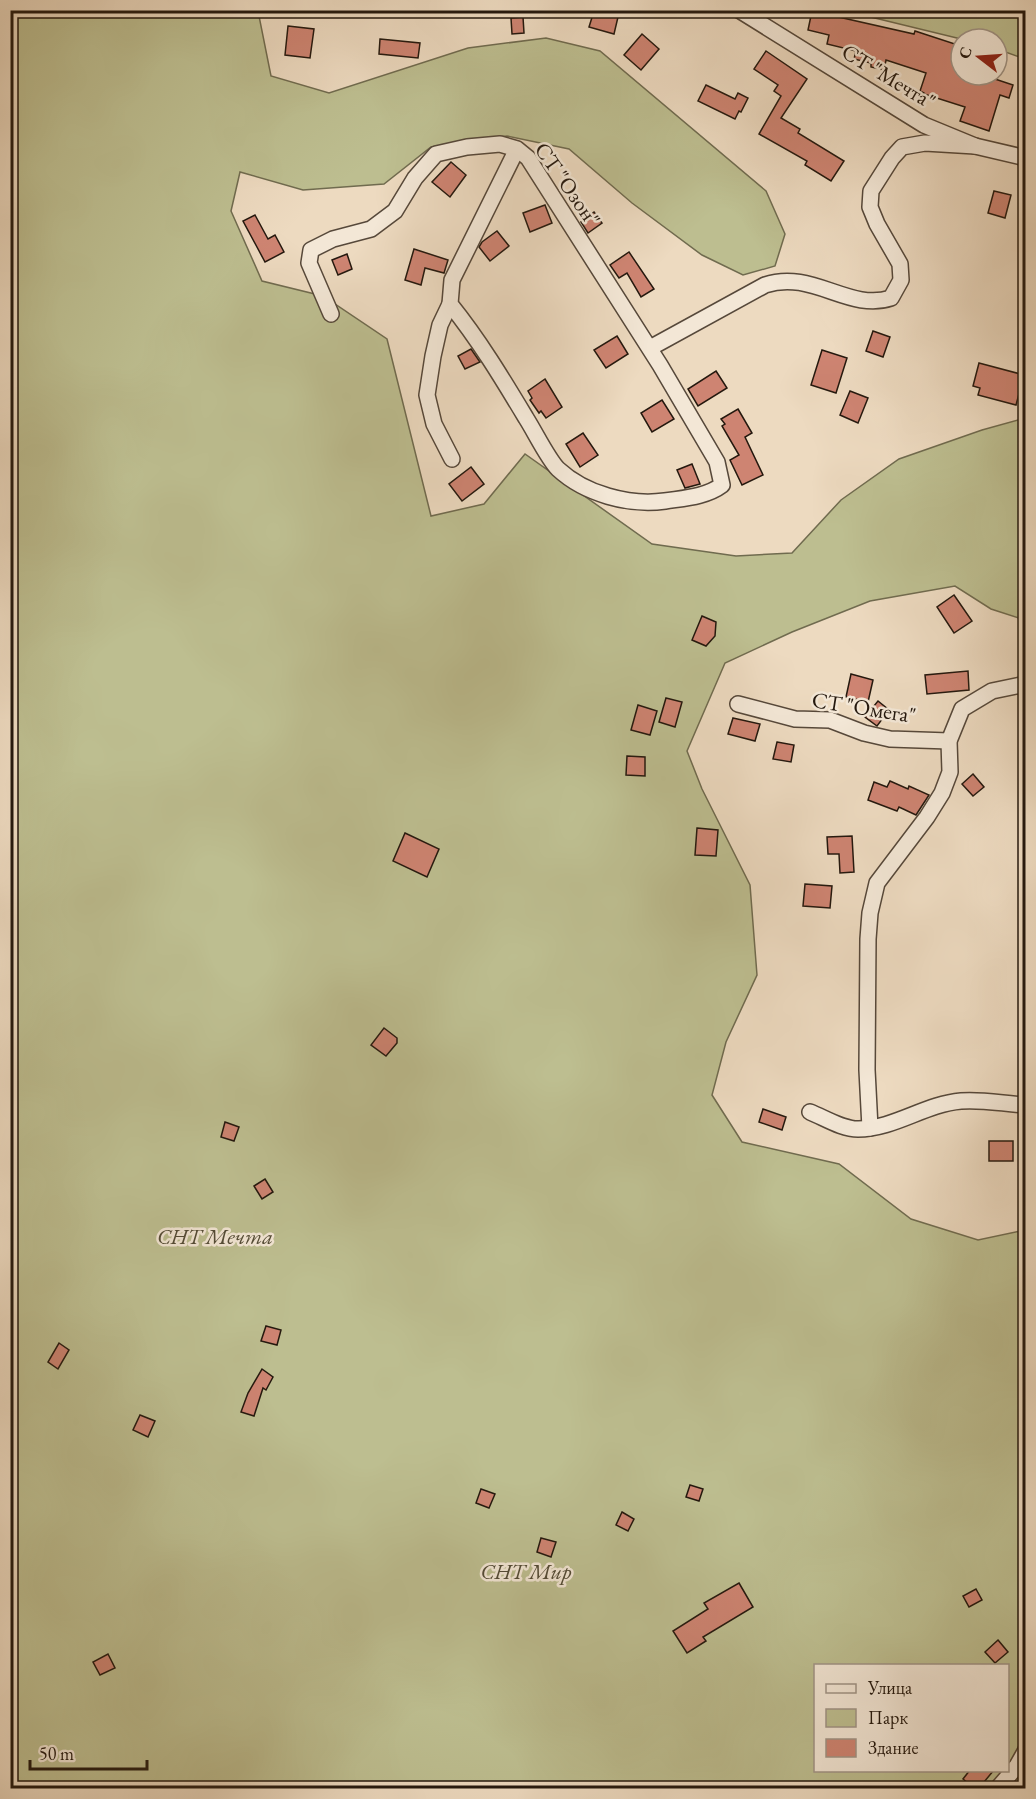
<svg xmlns="http://www.w3.org/2000/svg" width="1036" height="1799" viewBox="0 0 1036 1799" font-family="'EB Garamond',serif">
<style>
.green{fill:#bdbe90;stroke:#706b4f;stroke-width:1.5;fill-rule:evenodd}
.building{fill:#ce8472;stroke:#24180e;stroke-width:1.5}
.lines{fill:none;stroke-linecap:round;stroke-linejoin:round}
.minor-casing{stroke:#56483a;stroke-width:18}
.minor{stroke:#f3e7d6;stroke-width:15}
.labels{text-anchor:middle;stroke-width:5;stroke-linejoin:round;paint-order:stroke}
.street-label{font-size:22px;fill:#24180e;stroke:#f3e7d6}
.park-label{font-size:22px;font-style:italic;fill:#524a35;stroke:#f3e7d6}
</style>
<rect width="100%" height="100%" fill="#eddac0"/>
<filter id="stains"><feTurbulence type="fractalNoise" baseFrequency=".00333" numOctaves="4"/><feColorMatrix values="0 0 0 0 .2 0 0 0 0 .09 0 0 0 0 .02 0 0 0 .5 -.17"/></filter>
<radialGradient id="worn" r=".72"><stop offset=".6" stop-color="#630" stop-opacity="0"/><stop offset="1" stop-color="#630" stop-opacity=".3"/></radialGradient>
<g class="green">
<path d="M 11,11 L 258,11 L 271,76 L 329,93 L 468,48 L 546,38 L 600,51 L 766,191 L 785,234 L 775,266 L 743,275 L 702,255 L 632,203 L 569,149 L 507,136 L 431,147 L 384,184 L 303,190 L 240,172 L 231,211 L 262,281 L 323,296 L 387,339 L 431,516 L 484,504 L 525,454 L 652,544 L 736,556 L 792,553 L 841,500 L 899,459 L 982,430 L 1025,418 L 1025,620 L 991,609 L 955,586 L 870,601 L 792,632 L 725,663 L 687,751 L 702,789 L 750,885 L 757,975 L 726,1042 L 712,1095 L 742,1142 L 839,1164 L 911,1219 L 978,1240 L 1025,1230 L 1025,1788 L 11,1788 ZM 816,1666 L 1008,1666 L 1008,1770 L 816,1770 Z"/>
<polygon points="846,11 1025,11 1025,59 997,49 997,39 961,39"/>
</g>
<g class="building">
<polygon points="594,11 618,17 614,34 589,27"/>
<polygon points="812,11 914,34 915,31 961,46 961,75 983,75 1013,85 1009,98 1000,95 989,131 960,121 965,107 924,94 924,93 920,91 926,73 886,60 884,70 871,67 871,63 854,59 856,51 827,44 829,35 808,30"/>
<polygon points="523,17 524,33 512,34 511,18"/>
<polygon points="288,26 314,29 310,58 285,55"/>
<polygon points="642,34 659,49 641,70 624,55"/>
<polygon points="380,39 420,43 418,58 379,54"/>
<polygon points="766,51 807,79 781,118 800,129 798,133 844,161 831,181 805,165 807,161 759,134 781,96 774,91 778,85 754,69"/>
<polygon points="706,85 735,99 738,93 748,98 741,112 739,111 735,119 698,101"/>
<polygon points="451,162 466,175 450,197 432,182"/>
<polygon points="994,191 1011,195 1005,218 988,213"/>
<polygon points="545,205 552,223 530,232 523,213"/>
<polygon points="594,212 602,223 588,233 581,222"/>
<polygon points="255,215 268,239 275,235 284,252 265,262 243,221"/>
<polygon points="497,231 509,246 490,261 479,247 482,242"/>
<polygon points="414,249 448,260 444,273 425,268 421,285 405,280"/>
<polygon points="629,252 654,289 641,297 627,273 619,278 610,265"/>
<polygon points="347,254 352,269 338,275 332,260"/>
<polygon points="873,331 890,337 883,357 866,351"/>
<polygon points="617,336 628,354 606,368 594,350"/>
<polygon points="471,349 480,362 465,369 458,356"/>
<polygon points="822,350 847,358 836,393 811,385"/>
<polygon points="979,363 1024,375 1016,405 978,395 980,388 973,386"/>
<polygon points="716,371 727,388 698,406 688,389"/>
<polygon points="545,379 562,407 546,418 541,411 539,413 530,400 532,398 528,391"/>
<polygon points="850,391 868,398 858,423 840,415"/>
<polygon points="662,400 674,419 652,432 641,413"/>
<polygon points="738,409 752,433 745,437 763,475 742,485 730,460 739,455 722,426 725,424 721,419"/>
<polygon points="583,433 598,455 580,467 566,444"/>
<polygon points="692,464 700,484 685,488 677,470"/>
<polygon points="471,467 484,484 462,501 449,484"/>
<polygon points="954,595 972,621 954,633 937,607"/>
<polygon points="702,616 716,622 715,636 706,646 692,640"/>
<polygon points="968,671 969,690 927,694 925,675"/>
<polygon points="851,674 873,680 868,702 846,697"/>
<polygon points="666,698 682,702 675,727 659,722"/>
<polygon points="878,701 889,710 877,726 865,717"/>
<polygon points="638,705 657,711 650,735 631,730"/>
<polygon points="733,718 760,724 755,741 728,734"/>
<polygon points="777,742 794,745 791,762 773,759"/>
<polygon points="627,756 645,757 645,776 626,775"/>
<polygon points="973,774 984,787 973,796 962,784"/>
<polygon points="890,781 908,789 909,786 929,795 916,815 899,807 897,811 868,800 874,782 887,787"/>
<polygon points="697,828 718,830 716,856 695,855"/>
<polygon points="405,833 439,849 427,877 393,861"/>
<polygon points="852,836 854,872 840,873 839,854 828,854 827,837"/>
<polygon points="805,884 832,886 830,908 803,906"/>
<polygon points="384,1028 397,1038 397,1043 386,1056 371,1045"/>
<polygon points="763,1109 786,1117 782,1130 759,1122"/>
<polygon points="225,1122 239,1127 234,1141 221,1137"/>
<rect x="989" y="1141" width="24" height="20"/>
<polygon points="265,1179 273,1192 262,1199 254,1186"/>
<polygon points="266,1326 281,1330 277,1345 261,1341"/>
<polygon points="59,1343 69,1350 58,1369 48,1362"/>
<polygon points="262,1369 273,1377 266,1390 263,1388 254,1416 241,1412 248,1393"/>
<polygon points="140,1415 155,1421 148,1437 133,1430"/>
<polygon points="690,1485 703,1489 699,1501 686,1497"/>
<polygon points="481,1489 495,1494 489,1508 476,1503"/>
<polygon points="622,1512 634,1519 628,1531 616,1525"/>
<polygon points="541,1538 556,1542 551,1557 537,1552"/>
<polygon points="739,1583 753,1607 703,1637 706,1641 687,1653 673,1631 708,1609 704,1603"/>
<polygon points="976,1589 982,1600 969,1607 963,1596"/>
<polygon points="998,1640 1008,1652 995,1663 985,1652"/>
<polygon points="108,1654 115,1668 100,1675 93,1662"/>
<polygon points="970,1770 994,1770 979,1788 974,1788 963,1779"/>
</g>
<g class="lines">
<g class="minor-casing">
<g id="minor">
<polyline points="739,10 924,125 975,146 1026,158"/>
<polyline points="450,304 440,325 433,356 427,395 434,424 452,459"/>
<path d="M 331,314 L 309,263 L 311,250 L 333,239 L 371,229 L 395,211 L 415,178 L 436,154 L 467,147 L 500,144 L 517,149 L 528,158 L 660,365 L 717,462 L 722,485 C 706,497 684,498 665,501 C 629,506 585,494 558,469 C 548,459 535,432 526,418 C 502,378 479,340 450,304 L 452,280 L 517,149"/>
<path d="M 650,348 L 765,285 C 812,269 849,312 891,298 L 901,280 L 900,264 L 877,224 L 870,207 L 871,191 L 892,158 L 902,147 L 925,143 L 975,146"/>
<polyline points="738,704 795,719 830,720 864,733 890,739 949,741"/>
<path d="M 810,1112 C 825,1118 842,1129 858,1129 C 894,1129 925,1104 961,1101 C 981,1099 1005,1104 1026,1105"/>
<polyline points="870,1128 867,1070 868,939 870,913 877,883 927,817 942,793 950,772 949,741 962,709 992,691 1026,684"/>
<polyline points="998,1788 1017,1766 1026,1750"/>
</g>
</g>
<use href="#minor" class="minor"/>
</g>
<g class="labels">
<g class="street-label">
<text transform="translate(889 76) rotate(31)" y="8">СТ "Мечта"</text>
<text transform="translate(568 184) rotate(55)" y="8">СТ "Озон"</text>
<text transform="translate(864 707) rotate(9)" y="8">СТ "Омега"</text>
</g>
<g class="park-label">
<text x="215" y="1244">СНТ Мечта</text>
<text x="526" y="1579">СНТ Мир</text>
</g>
</g>
<rect width="1036" height="1799" fill="none" stroke="#eddac0" stroke-width="36"/>
<rect x="12" y="12" width="1012" height="1775" fill="none" stroke="#24180e" stroke-width="3"/>
<rect x="18" y="18" width="1000" height="1763" fill="none" stroke="#24180e" stroke-width="1.5"/>
<rect x="814" y="1664" width="195" height="108" fill="#f3e7d6" stroke="#a09486" stroke-width="1.5"/>
<rect x="826" y="1684" width="30" height="9" fill="#f3e7d6" stroke="#a09486" stroke-width="1.5"/>
<text x="868" y="1694" font-size="18" fill="#24180e">Улица</text>
<rect x="826" y="1709" width="30" height="18" fill="#bdbe90" stroke="#a09486" stroke-width="1.5"/>
<text x="868" y="1724" font-size="18" fill="#24180e">Парк</text>
<rect x="826" y="1739" width="30" height="18" fill="#ce8472" stroke="#a09486" stroke-width="1.5"/>
<text x="868" y="1754" font-size="18" fill="#24180e">Здание</text>
<g transform="translate(979 57) rotate(287)"><circle r="28" fill="#f3e7d6" stroke="#a09486" stroke-width="1.5"/>
<path d="M0-4.5L10 22L0 15L-10 22Z" fill="#8f2418"/>
<text y="-9" font-size="16" font-weight="bold" text-anchor="middle" fill="#24180e">С</text>
</g>
<path d="M30 1760v9h117v-9" fill="none" stroke="#24180e" stroke-width="3"/>
<text x="39" y="1760" font-size="18" fill="#24180e" stroke="#f3e7d6" stroke-width="4.5" paint-order="stroke">50 m</text>
<rect width="100%" height="100%" filter="url(#stains)"/>
<rect width="100%" height="100%" fill="url(#worn)"/>
</svg>
